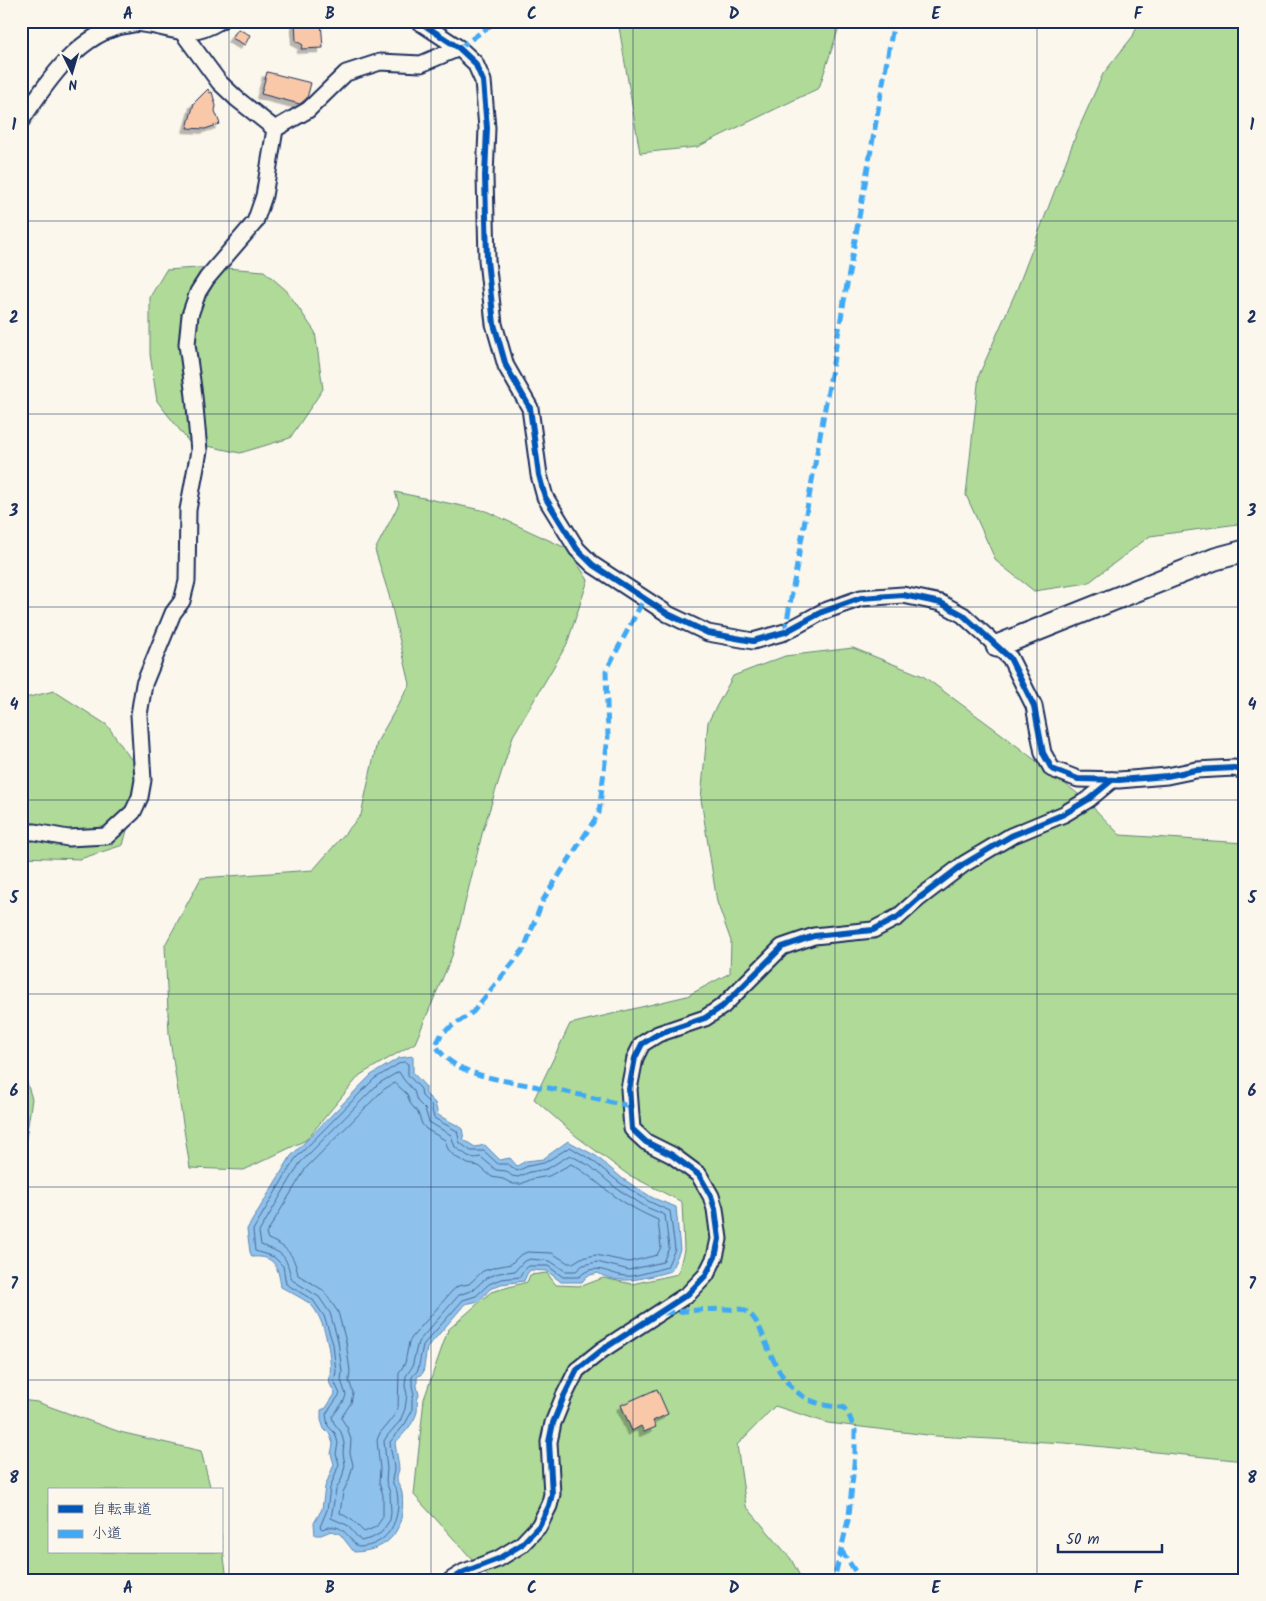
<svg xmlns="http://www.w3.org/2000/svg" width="1266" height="1601" viewBox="0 0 1266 1601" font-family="Kalam,'Klee One',sans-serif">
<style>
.green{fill:#b0da97;stroke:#66847a}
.water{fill:#8ec1eb;stroke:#6087b3}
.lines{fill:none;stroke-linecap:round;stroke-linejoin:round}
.shore{stroke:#496996;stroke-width:1}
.building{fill:#f9c8a8;stroke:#1b2f5e;filter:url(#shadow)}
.street-casing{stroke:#1b2f5e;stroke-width:19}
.secondary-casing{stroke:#1b2f5e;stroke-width:25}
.street{stroke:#fbf7ec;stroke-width:15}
.secondary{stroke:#fbf7ec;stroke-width:21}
.quiet{stroke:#3fa9f5;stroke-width:5;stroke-dasharray:10 5;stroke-linecap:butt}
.cycleway-casing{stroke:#fbf7ec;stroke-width:9}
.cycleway{stroke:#0057b8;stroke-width:6}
.grid{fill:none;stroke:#1b2f5e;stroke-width:1;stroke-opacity:0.55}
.neatline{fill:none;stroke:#1b2f5e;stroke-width:2}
.grid-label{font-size:16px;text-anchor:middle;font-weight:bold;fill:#1b2f5e}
</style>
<defs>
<filter id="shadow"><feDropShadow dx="-4.5" dy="4.5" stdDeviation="0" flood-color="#0004"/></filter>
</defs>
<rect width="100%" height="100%" fill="#fbf7ec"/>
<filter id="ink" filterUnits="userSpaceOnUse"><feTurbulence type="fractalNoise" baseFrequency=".02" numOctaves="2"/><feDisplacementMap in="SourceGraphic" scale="10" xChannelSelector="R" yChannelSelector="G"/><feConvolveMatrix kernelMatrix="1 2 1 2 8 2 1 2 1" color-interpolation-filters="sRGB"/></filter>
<g filter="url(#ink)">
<g class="green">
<polygon points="618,21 841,21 819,88 697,147 640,153"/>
<polygon points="1139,21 1245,21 1245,523 1150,536 1088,583 1034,591 996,561 966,495 979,375 1017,289 1078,130 1103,74 1133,36"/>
<polygon points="213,267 264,271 287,291 315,332 323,389 290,438 240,453 189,442 157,401 150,354 150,297 166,270"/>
<polygon points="395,492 486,511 568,549 588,580 567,644 513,736 483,830 452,956 415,1043 360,1075 306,1140 244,1170 190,1168 169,1034 165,945 201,878 313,870 361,815 377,742 410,684 389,595 375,550 399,504"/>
<polygon points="853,648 923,676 1003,735 1087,801 1120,835 1245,843 1245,1461 1065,1443 936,1436 828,1423 775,1406 737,1445 746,1506 791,1559 802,1580 491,1580 414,1495 424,1399 448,1330 491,1292 527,1282 530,1275 547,1273 556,1285 582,1286 603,1278 632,1284 678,1274 684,1250 682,1202 627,1174 576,1136 534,1099 570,1024 687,996 730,973 731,941 717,902 701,799 708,722 733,676 785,656"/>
<polygon points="54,691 107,725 142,775 123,845 80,859 21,857 21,699"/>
<polygon points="21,1063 32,1099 21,1171"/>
<polygon points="21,1400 37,1402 120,1432 201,1451 211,1490 49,1490 49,1552 221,1552 221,1534 227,1580 21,1580"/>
</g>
<path class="water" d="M 413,1056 L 413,1073 L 426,1087 L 426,1094 L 435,1103 L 438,1115 L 462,1128 L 464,1140 L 475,1147 L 485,1145 L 500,1160 L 510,1158 L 517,1166 L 526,1161 L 543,1159 L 568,1141 L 596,1156 L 623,1179 L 653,1198 L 676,1207 L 680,1250 L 671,1271 C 648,1277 620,1287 598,1273 L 587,1276 L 582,1282 L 561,1282 L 547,1271 L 530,1270 L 527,1274 L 524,1281 L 501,1284 L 490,1289 L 479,1301 L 465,1304 L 427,1348 L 423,1373 L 417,1377 L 417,1386 L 419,1395 C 416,1401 418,1405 417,1412 C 414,1424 403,1434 395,1443 C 396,1452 399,1462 399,1470 C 398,1473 397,1475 397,1478 C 397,1483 401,1488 402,1493 C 406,1528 391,1551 354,1552 L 340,1534 L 331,1531 L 321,1535 L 315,1535 L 314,1523 L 322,1509 L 325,1487 L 334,1464 L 331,1454 L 333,1444 L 330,1435 L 324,1429 L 321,1420 L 321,1410 L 326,1408 L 335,1394 L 329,1382 C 334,1362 325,1316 309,1303 C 300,1297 290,1292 281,1287 C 278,1268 276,1255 252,1257 L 250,1252 L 247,1229 L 291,1156 L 371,1075 L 399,1058 Z"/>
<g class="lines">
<g class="shore">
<path d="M 405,1062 L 408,1064 L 408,1075 L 421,1089 L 422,1096 L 431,1105 L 434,1118 L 457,1131 L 460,1143 L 471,1151 L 484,1151 L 498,1164 L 508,1164 L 517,1171 L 528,1166 L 544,1163 L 570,1147 L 593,1161 L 620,1183 L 650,1202 L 670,1211 L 675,1249 L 667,1267 C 656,1270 643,1274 632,1276 C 611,1278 597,1259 579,1277 L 563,1277 L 548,1266 L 529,1266 L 523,1271 L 520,1277 L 501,1279 L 489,1284 L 476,1296 L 463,1300 L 423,1345 L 418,1370 L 412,1377 L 412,1386 L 414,1394 L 412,1400 L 412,1411 L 405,1424 L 390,1442 C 390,1451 394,1460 394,1469 C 394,1473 392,1477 392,1481 C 393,1485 396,1488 397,1492 C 402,1519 388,1547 358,1547 C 346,1536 343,1521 322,1529 L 320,1527 L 327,1510 L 330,1488 L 339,1464 L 336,1454 L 338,1443 L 335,1433 L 328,1426 L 326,1414 L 340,1394 L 334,1381 L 336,1372 L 333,1344 L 324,1316 L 313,1300 L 286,1284 L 283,1266 L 274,1257 L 255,1251 L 253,1230 L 295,1159 L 374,1079 L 400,1063 Z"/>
<path d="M 399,1072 L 404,1080 L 414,1091 L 417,1101 L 425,1109 L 429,1122 L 451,1135 L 455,1147 L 468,1156 L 474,1158 L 481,1157 L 496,1170 L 506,1171 L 512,1176 L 518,1177 L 530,1172 L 547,1169 L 570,1155 L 590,1166 L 616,1188 L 646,1207 L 665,1215 L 669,1248 L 663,1262 L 629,1270 L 597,1262 L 583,1265 L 576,1271 L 565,1271 L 550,1261 L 530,1259 L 523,1262 L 515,1271 L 499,1273 L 486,1278 L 473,1290 L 459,1295 L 418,1342 L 412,1367 L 406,1376 L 405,1386 L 407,1394 L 405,1409 L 400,1421 L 387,1436 L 384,1441 L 387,1469 L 386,1481 L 390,1493 L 391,1513 L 390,1520 L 381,1533 L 372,1538 L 361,1541 L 347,1525 L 331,1518 L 336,1490 L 342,1478 L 345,1465 L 343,1453 L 344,1443 L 341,1432 L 334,1423 L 332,1417 L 344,1401 L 346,1395 L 341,1380 L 342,1372 L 338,1341 L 330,1313 L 319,1297 L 292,1280 C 285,1255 286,1254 261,1245 L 259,1232 L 300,1163 L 378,1084 Z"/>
<path d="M 395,1083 L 407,1094 L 410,1103 L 418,1113 L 422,1124 L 426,1129 L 445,1140 L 448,1149 L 454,1156 L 468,1164 L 479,1166 L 492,1177 L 503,1179 L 513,1184 L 521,1184 L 532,1179 L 549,1176 L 571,1164 C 586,1172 598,1184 612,1194 C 627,1205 642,1213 658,1220 L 661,1247 L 657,1255 L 629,1262 L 596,1255 L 581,1258 L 573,1263 L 568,1263 L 552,1253 L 527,1252 L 519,1256 L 511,1264 L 496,1267 L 483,1271 L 469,1284 L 458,1286 L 452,1291 L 413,1336 L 409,1342 L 405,1363 L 399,1373 L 398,1408 L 393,1417 L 380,1433 L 377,1440 L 380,1469 L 379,1483 L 383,1495 L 383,1517 L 376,1527 L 364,1532 L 352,1520 L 340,1513 L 343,1492 L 349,1480 L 353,1465 L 350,1453 L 351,1440 L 347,1427 L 341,1418 L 351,1403 L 353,1393 L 349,1380 L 350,1371 L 346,1342 L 338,1312 L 323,1290 L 298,1275 C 294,1255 288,1247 268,1239 L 266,1234 L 306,1168 L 383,1090 Z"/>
</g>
</g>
<g class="building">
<polygon points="295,21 321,21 323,48 301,49 303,45 296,41"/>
<polygon points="238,29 250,35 245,45 232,38"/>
<polygon points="267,72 311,83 307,98 300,104 261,94"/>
<polygon points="208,89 210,93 212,92 216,106 215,111 220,124 205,129 187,128 194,103"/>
<polygon points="657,1389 668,1414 653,1421 656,1427 644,1432 641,1426 632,1431 621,1405"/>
</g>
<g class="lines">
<g class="street-casing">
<g id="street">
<polyline points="418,21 459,48 475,63 483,81 487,128 485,176 487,260 494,324 506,366 530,408 539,475 545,497 577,549 593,565 668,614 708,633 753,641 785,632 822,612 861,598 903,595 941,603 963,615 1010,658 1034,706 1043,753 1052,769 1078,779 1119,780 1167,776 1196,770 1234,768 1245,771"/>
<polyline points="183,33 219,82 237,99 275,129"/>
<path d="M 21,121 C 46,83 80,31 128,25 C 133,24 139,23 143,24 C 176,28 187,41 220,21"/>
<polyline points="275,129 308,110 346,73 380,62 421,64 459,48"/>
<polyline points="21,832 35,832 68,838 107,836 133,812 140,797 143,780 139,715 144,684 173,613 182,601 187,581 188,510 199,451 194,396 187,344 190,315 198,292 207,278 255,222 264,196 275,129"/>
<polyline points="451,1580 464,1572 498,1559 521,1545 539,1526 549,1506 552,1494 549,1442 553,1423 564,1396 577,1370 602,1350 688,1294 706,1275 715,1257 719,1239 715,1209 711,1196 699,1175 672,1155 646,1142 632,1129 629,1089 635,1058 642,1044 658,1034 705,1018 723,1006 782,947 814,936 873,930 898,917 918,899 964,864 1011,836 1064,814 1089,799 1112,780"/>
</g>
</g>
<g class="secondary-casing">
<polyline id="secondary" points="997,646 1215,559 1245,551"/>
</g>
<use href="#street" class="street"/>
<use href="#secondary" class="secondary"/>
<g class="quiet">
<polyline points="139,21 142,23"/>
<polyline points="459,48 497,21"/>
<polyline points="785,632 894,21"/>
<path d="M 630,1106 L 549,1088 L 538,1087 C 507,1080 452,1077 436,1045 L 442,1033 L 473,1012 L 524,949 L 543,900 L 599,813 L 608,737 L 606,671 L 644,599"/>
<path d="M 663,1313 C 685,1311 706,1309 728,1309 C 732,1310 739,1308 743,1310 C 755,1314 761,1330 765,1341 C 781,1380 797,1406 843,1407 L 848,1413 L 855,1430 L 855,1454 L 849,1516 L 834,1580"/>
<polyline points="841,1550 861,1580"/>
</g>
<g class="cycleway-casing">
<g id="cycleway">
<polyline points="418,21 459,48 475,63 483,81 487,128 485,176 487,260 494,324 506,366 530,408 539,475 545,497 577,549 593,565 668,614 708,633 753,641 785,632 822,612 861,598 903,595 941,603 963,615 1010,658 1034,706 1043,753 1052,769 1078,779 1119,780 1167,776 1196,770 1234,768 1245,771"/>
<polyline points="451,1580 464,1572 498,1559 521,1545 539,1526 549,1506 552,1494 549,1442 553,1423 564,1396 577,1370 602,1350 688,1294 706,1275 715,1257 719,1239 715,1209 711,1196 699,1175 672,1155 646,1142 632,1129 629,1089 635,1058 642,1044 658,1034 705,1018 723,1006 782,947 814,936 873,930 898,917 918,899 964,864 1011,836 1064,814 1089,799 1112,780"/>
</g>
</g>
<use href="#cycleway" class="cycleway"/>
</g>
</g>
<path class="grid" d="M 229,21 L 229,1580M 431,21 L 431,1580M 633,21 L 633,1580M 835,21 L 835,1580M 1037,21 L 1037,1580M 21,221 L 1245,221M 21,414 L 1245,414M 21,607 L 1245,607M 21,800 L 1245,800M 21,994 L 1245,994M 21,1187 L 1245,1187M 21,1380 L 1245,1380"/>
<rect width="1266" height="1601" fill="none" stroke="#fbf7ec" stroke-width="55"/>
<rect x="48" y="1488" width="175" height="65" fill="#fbf7ec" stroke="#a1a7b3"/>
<rect x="58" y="1505" width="25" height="8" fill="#0057b8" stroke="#a1a7b3"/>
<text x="92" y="1514" font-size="15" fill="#1b2f5e">自転車道</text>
<rect x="58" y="1530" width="25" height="8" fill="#3fa9f5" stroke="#a1a7b3"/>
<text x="92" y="1538" font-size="15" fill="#1b2f5e">小道</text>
<g transform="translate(72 72) rotate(175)" stroke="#fbf7ec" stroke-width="4" paint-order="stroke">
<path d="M0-4L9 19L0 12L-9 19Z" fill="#1b2f5e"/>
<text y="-8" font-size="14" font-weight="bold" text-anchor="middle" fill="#1b2f5e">N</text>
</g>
<path d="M1058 1544v8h104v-8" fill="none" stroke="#1b2f5e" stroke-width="2.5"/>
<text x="1066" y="1544" font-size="15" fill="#1b2f5e" stroke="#fbf7ec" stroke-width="4" paint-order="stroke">50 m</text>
<rect x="28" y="28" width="1210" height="1546" class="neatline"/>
<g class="grid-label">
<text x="128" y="19">A</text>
<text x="330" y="19">B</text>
<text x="532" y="19">C</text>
<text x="734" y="19">D</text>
<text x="936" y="19">E</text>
<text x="1138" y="19">F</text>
<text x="14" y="130">1</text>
<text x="1252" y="130">1</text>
<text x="14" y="323">2</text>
<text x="1252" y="323">2</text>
<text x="14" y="516">3</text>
<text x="1252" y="516">3</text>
<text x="14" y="710">4</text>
<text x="1252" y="710">4</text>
<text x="14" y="903">5</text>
<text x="1252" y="903">5</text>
<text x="14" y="1096">6</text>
<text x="1252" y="1096">6</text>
<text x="14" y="1289">7</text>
<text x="1252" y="1289">7</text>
<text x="14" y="1483">8</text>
<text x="1252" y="1483">8</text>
<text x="128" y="1593">A</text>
<text x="330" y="1593">B</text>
<text x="532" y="1593">C</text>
<text x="734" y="1593">D</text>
<text x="936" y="1593">E</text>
<text x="1138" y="1593">F</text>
</g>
</svg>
